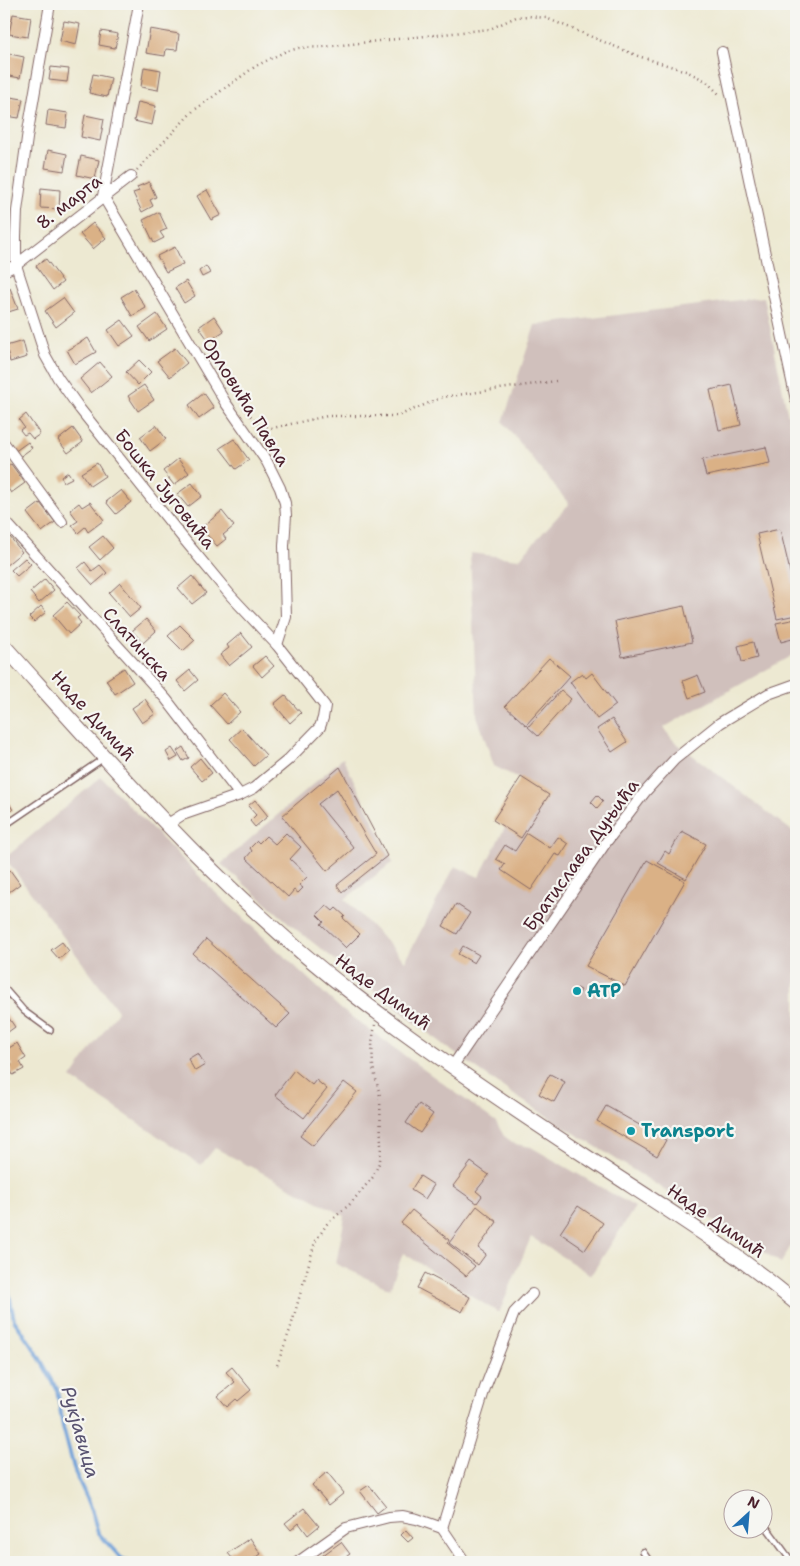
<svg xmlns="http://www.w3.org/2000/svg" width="800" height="1566" viewBox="0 0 800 1566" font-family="'Shantell Sans',sans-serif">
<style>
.industrial{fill:#d0c0bc}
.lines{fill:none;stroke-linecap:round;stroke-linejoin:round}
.stream{stroke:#6c9ed7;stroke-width:4}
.building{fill:#dab186}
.service-casing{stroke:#836665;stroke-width:8}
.minor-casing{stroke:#836665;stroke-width:12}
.secondary-casing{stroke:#836665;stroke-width:16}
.path{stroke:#836665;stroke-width:2.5;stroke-dasharray:1 4;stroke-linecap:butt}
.service{stroke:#fff;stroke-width:5}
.minor{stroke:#fff;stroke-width:10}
.secondary{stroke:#fff;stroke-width:14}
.culture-dot{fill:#0f9aa8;stroke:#f6f6f2;stroke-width:2}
.labels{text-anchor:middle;stroke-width:4.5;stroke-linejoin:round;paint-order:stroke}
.street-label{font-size:18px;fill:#4a1f2b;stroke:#f6f6f2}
.culture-label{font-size:18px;font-weight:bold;fill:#0d838f;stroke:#f6f6f2;text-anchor:start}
.water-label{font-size:19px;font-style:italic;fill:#585270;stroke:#f6f6f2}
</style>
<rect width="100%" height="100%" fill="#f6f6f2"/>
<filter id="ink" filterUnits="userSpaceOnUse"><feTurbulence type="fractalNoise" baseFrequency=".02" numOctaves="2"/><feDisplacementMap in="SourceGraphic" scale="10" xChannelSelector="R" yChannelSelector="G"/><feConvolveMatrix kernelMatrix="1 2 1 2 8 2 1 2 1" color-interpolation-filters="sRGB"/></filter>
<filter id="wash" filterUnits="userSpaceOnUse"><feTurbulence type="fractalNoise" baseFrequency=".0096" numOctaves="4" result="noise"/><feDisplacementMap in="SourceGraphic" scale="20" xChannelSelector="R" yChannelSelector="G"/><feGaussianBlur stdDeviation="1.12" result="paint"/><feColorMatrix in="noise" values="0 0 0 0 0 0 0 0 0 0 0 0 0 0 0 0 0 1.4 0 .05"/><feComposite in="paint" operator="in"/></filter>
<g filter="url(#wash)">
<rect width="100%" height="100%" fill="#ede9d2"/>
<g class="industrial">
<polygon points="764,297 796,456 796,653 663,728 674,741 796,834 796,1237 781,1263 517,1097 446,1047 297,930 221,864 343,758 393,862 345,899 405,961 455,866 479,877 528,783 494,766 477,716 470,553 519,559 569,504 503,422 535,325"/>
<polygon points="101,777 217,894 342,1010 496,1122 504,1136 515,1144 531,1147 635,1207 591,1275 531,1237 499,1313 403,1253 390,1289 336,1264 345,1216 215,1148 201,1165 71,1078 118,1011 5,858"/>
</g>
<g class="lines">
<polyline class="stream" points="4,1275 8,1288 14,1320 35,1350 57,1389 63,1427 75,1472 90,1505 98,1533 121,1558 129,1562"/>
</g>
<g id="blocks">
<g class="building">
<polygon points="13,14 31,17 28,37 9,34"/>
<polygon points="64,21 80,24 76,45 60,41"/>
<polygon points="150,29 179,34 177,50 166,49 165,56 146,53"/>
<polygon points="101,31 118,34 115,48 99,45"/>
<polygon points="5,53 24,57 20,78 4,75"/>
<polygon points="51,67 69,69 67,82 49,80"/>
<polygon points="144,67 161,70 158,90 141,87"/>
<polygon points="93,74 111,78 107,97 89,93"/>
<polygon points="4,96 23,99 19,118 6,116 5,126"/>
<polygon points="138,102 156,106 152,125 134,121"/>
<polygon points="48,110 68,113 66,128 46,125"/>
<polygon points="85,115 104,119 100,141 81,137"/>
<polygon points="48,150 67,154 64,171 45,168"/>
<polygon points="81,156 99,160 95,179 77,175"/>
<polygon points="149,182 156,197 150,200 153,206 142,212 133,193 139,191 137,187"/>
<polygon points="4,183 8,184 5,203 4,203"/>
<polygon points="41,188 60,190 59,209 40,208"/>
<polygon points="207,190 221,215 211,220 197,196"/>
<polygon points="159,212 167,229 160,232 164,238 154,243 143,220"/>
<polygon points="93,223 106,238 93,249 80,234"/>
<polygon points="4,228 5,228 6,243 4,243"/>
<polygon points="175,247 183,264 166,272 157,256"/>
<polygon points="46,259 63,282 53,290 36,266"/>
<polygon points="206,266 210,273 202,277 199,271"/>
<polygon points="186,281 195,296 184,303 175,288"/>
<polygon points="10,288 18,309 5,313 4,291"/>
<polygon points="134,289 146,308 132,316 121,297"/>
<polygon points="63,298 74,313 56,327 45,311"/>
<polygon points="157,314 167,329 149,341 139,327"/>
<polygon points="214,316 224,331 209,341 199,327"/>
<polygon points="122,320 134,336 119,346 108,330"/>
<polygon points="88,338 96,352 75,364 67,350"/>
<polygon points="23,341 27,357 10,362 6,346"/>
<polygon points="175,348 187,363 170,377 157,361"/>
<polygon points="139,360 151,372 138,385 126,372"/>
<polygon points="100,362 112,376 91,393 80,379"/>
<polygon points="144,385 154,400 138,411 128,396"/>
<polygon points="732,385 741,425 719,430 710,390"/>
<polygon points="204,393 214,408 199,419 189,405"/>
<polygon points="26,414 40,434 33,439 28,433 24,435 20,430 24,427 19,420"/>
<polygon points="156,425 166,439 150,451 140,437"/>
<polygon points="73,428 83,442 68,453 58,440"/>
<polygon points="234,439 249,460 236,469 220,448"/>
<polygon points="28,442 32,448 18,458 14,452"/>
<polygon points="766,447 770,463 706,476 702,460"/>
<polygon points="178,459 189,473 174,485 163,471"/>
<polygon points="97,463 105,476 90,486 81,473"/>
<polygon points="11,464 25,483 11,493 4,483 4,469"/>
<polygon points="68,472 72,478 64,482 61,477"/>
<polygon points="192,483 202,496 188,507 177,494"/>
<polygon points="121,490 131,502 116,514 106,502"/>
<polygon points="90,502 104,520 88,532 85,527 78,533 72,525 78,521 70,510 79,503 82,507"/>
<polygon points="40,503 55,522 42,532 27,513"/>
<polygon points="222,511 234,526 223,535 226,539 217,546 201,528"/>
<polygon points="780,529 796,597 796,615 777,619 757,534"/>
<polygon points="103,536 113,548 100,560 89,547"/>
<polygon points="10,537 22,552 4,567 4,543"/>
<polygon points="25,558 31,564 17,576 11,570"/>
<polygon points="85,562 92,571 100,565 107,573 93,585 78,568"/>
<polygon points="192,576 206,593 192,604 178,588"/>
<polygon points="45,579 54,590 39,603 30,592"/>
<polygon points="120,583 141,608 130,617 109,593"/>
<polygon points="67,602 80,616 77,618 81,623 69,634 53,615"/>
<polygon points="41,606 46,612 34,622 29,617"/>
<polygon points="684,606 692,642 622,657 615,621"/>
<polygon points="146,619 156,631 143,643 132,631"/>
<polygon points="796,619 796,638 781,642 776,623"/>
<polygon points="180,625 195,640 183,651 168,636"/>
<polygon points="241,633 252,647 229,666 220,655 229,648 227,645"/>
<polygon points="753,642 757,658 742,662 738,646"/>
<polygon points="265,656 274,666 262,677 253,666"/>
<polygon points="549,658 570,676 526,725 505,706"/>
<polygon points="124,668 133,682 115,694 106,680"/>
<polygon points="190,670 198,680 185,691 177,681"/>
<polygon points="582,673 586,678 592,673 616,705 597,719 570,682"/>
<polygon points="698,675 705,692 689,698 683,681"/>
<polygon points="561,690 571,699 538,736 528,727"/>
<polygon points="223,693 240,712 227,724 210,705"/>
<polygon points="285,695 301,713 290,723 274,704"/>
<polygon points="145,699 155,714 142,723 132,708"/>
<polygon points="612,719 627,742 612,752 597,729"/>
<polygon points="242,728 266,755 254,766 230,739"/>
<polygon points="183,747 189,758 183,761 177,751"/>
<polygon points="172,748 178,757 171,761 166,752"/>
<polygon points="200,758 212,773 202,781 190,767"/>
<polygon points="340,767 387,856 342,892 337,885 376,854 337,789 318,804 354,848 327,871 282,816"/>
<polygon points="521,777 549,795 521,838 493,820"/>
<polygon points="4,794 13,810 4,815"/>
<polygon points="597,795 603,801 597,808 591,802"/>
<polygon points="255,800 268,816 255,827 250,821 256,815 248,806"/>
<polygon points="682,831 706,844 686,879 658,863 665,851 669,854"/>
<polygon points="286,833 301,847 290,859 308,876 299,885 303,888 298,893 294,890 288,897 246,858 252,851 250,848 257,841 259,843 266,836 275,844"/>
<polygon points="527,833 550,848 558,837 568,844 560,856 555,854 531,890 501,870 505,864 496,859 505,845 515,851"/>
<polygon points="647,860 685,881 625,986 586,966"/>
<polygon points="10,870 20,884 9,892 4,884 4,874"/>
<polygon points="456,904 470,913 457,934 443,926"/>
<polygon points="326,905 333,911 336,908 345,916 343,918 360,934 346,948 321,924 324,922 317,915"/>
<polygon points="206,939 290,1014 276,1028 193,954"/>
<polygon points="62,942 69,951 59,959 51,950"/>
<polygon points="463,946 479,955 474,963 458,954"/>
<polygon points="577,988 581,990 578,995 574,993"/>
<polygon points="4,1011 15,1027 4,1035"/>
<polygon points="17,1043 26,1058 20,1062 24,1069 13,1075 9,1067 12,1065 4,1051"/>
<polygon points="198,1053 205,1065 195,1071 188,1059"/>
<polygon points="294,1070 312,1085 316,1080 327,1089 304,1118 275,1095"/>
<polygon points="550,1074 565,1082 554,1102 539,1094"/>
<polygon points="344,1082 357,1092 313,1146 300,1136"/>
<polygon points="419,1104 433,1114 420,1133 406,1123"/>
<polygon points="606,1106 666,1140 657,1156 597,1121"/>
<polygon points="471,1162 489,1175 476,1191 482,1196 477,1203 453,1186"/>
<polygon points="420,1176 434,1185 425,1199 411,1190"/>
<polygon points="477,1206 497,1222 478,1248 486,1254 478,1265 449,1243"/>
<polygon points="578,1206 603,1223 585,1250 560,1233"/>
<polygon points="412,1210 449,1240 447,1243 475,1266 466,1276 401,1223"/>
<polygon points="425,1273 470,1297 462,1312 417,1288"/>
<polygon points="232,1367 251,1390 238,1401 236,1399 227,1407 218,1396 235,1382 226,1372"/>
<polygon points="327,1472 344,1493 329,1505 312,1485"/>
<polygon points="369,1485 386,1506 377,1513 360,1491"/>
<polygon points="304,1508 319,1526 308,1535 299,1523 291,1530 285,1523"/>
<polygon points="406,1530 413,1538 408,1542 401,1535"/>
<polygon points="250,1538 261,1554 249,1562 235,1562 228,1553"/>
<polygon points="341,1542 350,1554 338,1562 323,1562 319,1558"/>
</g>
</g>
</g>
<g filter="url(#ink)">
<use href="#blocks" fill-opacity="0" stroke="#836665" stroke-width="1"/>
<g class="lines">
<g class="service-casing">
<g id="service">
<polyline points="4,826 104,758"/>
<polyline points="4,988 24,1011 50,1030"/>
<polyline points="762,1521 792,1562"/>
<polyline points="643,1552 650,1562"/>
</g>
</g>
<g class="minor-casing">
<g id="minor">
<polyline points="50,4 28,131 17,211 16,236 16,265 45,355 58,378 80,409 182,537 231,596 277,645 325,706 323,718 320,727 288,760 254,788 240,795 182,815 168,824"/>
<polyline points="139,4 103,196 225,402 267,462 280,488 285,503 286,515 284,546 286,617 277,645"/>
<polyline points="722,52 796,400"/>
<polyline points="4,271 16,265 131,176"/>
<polyline points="4,443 62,522"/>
<polyline points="4,520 166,699 240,795"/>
<polyline points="452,1067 607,841 645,792 675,759 720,723 768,694 796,684"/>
<polyline points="442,1528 485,1388 514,1313 532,1294"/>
<polyline points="298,1562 346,1528 389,1517 402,1516 417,1519 442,1528 465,1562"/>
</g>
</g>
<g class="secondary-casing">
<path id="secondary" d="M 4,646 C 114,768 225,897 357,997 C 431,1054 509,1106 587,1157 C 658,1204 731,1248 796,1303"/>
</g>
<g class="path">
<polyline points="137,170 193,111 256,66 284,52 299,48 323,47 490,29 516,17 528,16 546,18 638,56 686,71 706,81 721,96"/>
<polyline points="244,408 255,421 263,426 273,428 327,416 398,416 443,397 556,381"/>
<polyline points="277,1365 290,1330 315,1242 327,1224 350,1204 373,1177 380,1161 381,1146 380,1096 373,1067 372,1042 375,1025"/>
</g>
<use href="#service" class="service"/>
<use href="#minor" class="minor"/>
<use href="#secondary" class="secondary"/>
</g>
</g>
<g class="culture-dot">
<circle cx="577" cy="991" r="5"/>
<circle cx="631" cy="1131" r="5"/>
</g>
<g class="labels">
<g class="street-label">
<text transform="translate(69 202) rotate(-38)" y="6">8. марта</text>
<text transform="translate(246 402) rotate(58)" y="6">Орловића Павла</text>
<text transform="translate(165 489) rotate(51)" y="6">Бошка Југовића</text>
<text transform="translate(137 644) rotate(48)" y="6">Слатинска</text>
<text transform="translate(93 716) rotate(48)" y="6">Наде Димић</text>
<text transform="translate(581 855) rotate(-54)" y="6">Братислава Дуњића</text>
<text transform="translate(383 992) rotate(37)" y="6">Наде Димић</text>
<text transform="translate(716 1221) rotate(35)" y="6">Наде Димић</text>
</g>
<g class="culture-label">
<text x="587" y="997">ATP</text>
<text x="641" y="1137">Transport</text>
</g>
<g class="water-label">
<text transform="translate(81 1432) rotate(74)" y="7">Рукјавица</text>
</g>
</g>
<rect width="800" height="1566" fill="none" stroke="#f6f6f2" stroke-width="20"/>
<g transform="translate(748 1514) rotate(26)"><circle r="24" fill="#f6f6f2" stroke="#b1a0a2"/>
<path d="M0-4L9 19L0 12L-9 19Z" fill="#1f6fb2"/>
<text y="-8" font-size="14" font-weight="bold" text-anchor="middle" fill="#4a1f2b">N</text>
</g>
</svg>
